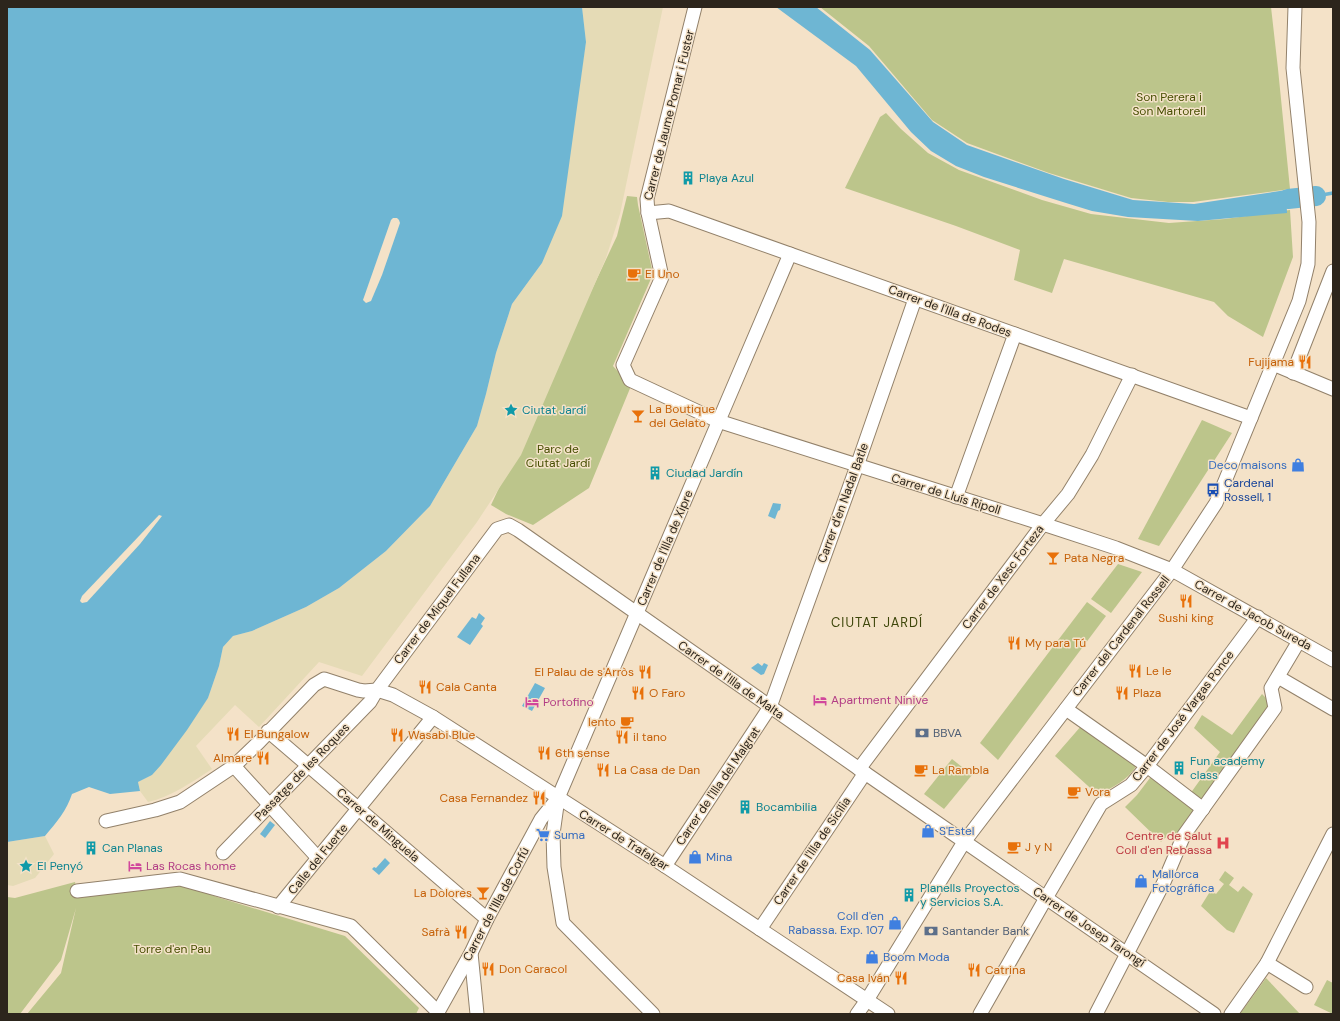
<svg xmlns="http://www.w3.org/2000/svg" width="1340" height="1021" viewBox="0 0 1340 1021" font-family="'DM Sans',sans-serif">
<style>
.green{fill:#bcc58b}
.sand{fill:#e5dbb6}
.water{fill:#6eb6d3}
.pier{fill:#f4e2c8}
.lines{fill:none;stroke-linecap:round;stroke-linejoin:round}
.stream{stroke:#6eb6d3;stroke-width:3.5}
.river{stroke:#6eb6d3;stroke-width:20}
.minor-casing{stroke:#92816a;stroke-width:15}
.minor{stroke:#fff;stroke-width:13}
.labels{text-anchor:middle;stroke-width:3;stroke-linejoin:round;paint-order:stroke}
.park-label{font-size:12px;fill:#484f03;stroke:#f4e2c8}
.street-label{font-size:12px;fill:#2c251c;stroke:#f4e2c8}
.culture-label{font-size:12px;fill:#0d838f;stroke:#f4e2c8;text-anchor:start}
.food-label{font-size:12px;fill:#c56008;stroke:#f4e2c8;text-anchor:start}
.shop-label{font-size:12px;fill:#366cbe;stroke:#f4e2c8;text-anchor:start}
.transit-label{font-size:12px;fill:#164399;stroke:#f4e2c8;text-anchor:start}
.hotel-label{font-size:12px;fill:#b23c85;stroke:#f4e2c8;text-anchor:start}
.service-label{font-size:12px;fill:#4e5e75;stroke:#f4e2c8;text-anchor:start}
.health-label{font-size:12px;fill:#be3a42;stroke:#f4e2c8;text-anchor:end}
.neighbourhood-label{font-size:13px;letter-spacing:1px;fill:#3d460a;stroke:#f4e2c8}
</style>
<rect width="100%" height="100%" fill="#f4e2c8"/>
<g class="green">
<polygon points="820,7 1271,7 1278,69 1290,189 1193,202 1168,202 1131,198 1049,173 967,143 932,120 869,46"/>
<polygon points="886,113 901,129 928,153 959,170 1042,200 1091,214 1169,223 1225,219 1290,210 1293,257 1263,337 1228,316 1214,302 1064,259 1052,293 1014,280 1020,250 956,226 845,188 880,117"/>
<polygon points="627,196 637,197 638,205 653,274 613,366 631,386 589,488 533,525 506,514 491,505 617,236"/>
<polygon points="1202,420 1232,433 1159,546 1138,539"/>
<polygon points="1118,564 1142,572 1111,613 1091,599"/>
<polygon points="1087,602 1106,616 998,760 980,743"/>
<path d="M 1262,694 L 1272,704 L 1182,835 C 1175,834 1166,835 1161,842 L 1125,807 L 1137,795 L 1153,774 L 1190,794 L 1220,752 L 1194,728 L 1202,715 L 1232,735 Z"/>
<path d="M 1082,725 L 1137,765 C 1128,780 1113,787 1098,795 L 1055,756 Z"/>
<polygon points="952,759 972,775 944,809 924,794"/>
<polygon points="1225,871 1234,878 1229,885 1238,892 1243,886 1253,894 1234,933 1227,930 1201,906 1211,890 1216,894 1224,884 1219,880"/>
<polygon points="75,882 79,898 179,883 217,897 345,936 419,1008 416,1014 27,1014 61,973 76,908 61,960 20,1014 7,1014 7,897 15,898"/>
<polygon points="1266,978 1300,1014 1240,1014"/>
<polygon points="1327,980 1333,983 1333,1014 1314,1005"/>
</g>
<g class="sand">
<path d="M 582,7 L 663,7 L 620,214 L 606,258 L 521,455 L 477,522 L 362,676 L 319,662 L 259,727 L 235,705 L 196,746 L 212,769 C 192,782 171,797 148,802 L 140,791 L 138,782 L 152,775 L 208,698 L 219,666 L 223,647 L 233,636 L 252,631 L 306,607 L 339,588 L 386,551 L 430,506 L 477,426 L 486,394 L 496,353 L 512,304 L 542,263 L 581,74 L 586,42 Z"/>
<polygon points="45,836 54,854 35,878 13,886 7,885 7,842"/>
</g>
<g class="water">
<path d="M 7,7 L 582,7 L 586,42 L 562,216 L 542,263 L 512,304 L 496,353 L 486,394 L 477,426 L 430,506 L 386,551 L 339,588 L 306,607 L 252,631 L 233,636 L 223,647 L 219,666 L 208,698 L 187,730 L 161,765 L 152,775 L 138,782 L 140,791 L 110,794 L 89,787 L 72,794 C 67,810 56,823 45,836 L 7,842 Z"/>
<polygon points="776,7 816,7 870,50 933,122 967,145 1064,179 1133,200 1194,204 1286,190 1287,213 1198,221 1128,217 1092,211 1066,203 984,177 956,166 931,151 911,132 856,66"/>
<polygon points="773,503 781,504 780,510 778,511 775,519 768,516"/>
<polygon points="479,613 485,618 481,624 483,626 470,645 457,637 472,617 476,619"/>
<polygon points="758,663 762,666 764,663 768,665 764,674 761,675 751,668"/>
<polygon points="535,683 545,688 532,711 522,706"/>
<polygon points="270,821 275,825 265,838 260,834"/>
<polygon points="385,858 390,863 379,875 372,869 374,867 376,868"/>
</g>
<g class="pier">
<polygon points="393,218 397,218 399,220 400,223 382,275 371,301 366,303 363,300 391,220"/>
<polygon points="159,515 162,516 140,544 87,602 82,603 80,601 82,596"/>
</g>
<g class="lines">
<polyline class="stream" points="1316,196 1333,193"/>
<polyline class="river" points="1288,199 1316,196"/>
<g class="minor-casing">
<g id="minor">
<polyline points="695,7 647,199 648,213 662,277 623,365 630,380 718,421 1043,524 1116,548 1172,570 1333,660"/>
<polyline points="648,213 669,211 1251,418"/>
<polyline points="1273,364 1333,389"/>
<polyline points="1293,373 1333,271"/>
<polyline points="956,497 1015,334"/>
<polyline points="1278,677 1333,709"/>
<polyline points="1066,709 1147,766 1203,809"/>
<polyline points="268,731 487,919"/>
<polyline points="234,766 318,858"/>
<polyline points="859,769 1043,524 1068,494 1092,455 1132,375"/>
<polyline points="558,798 553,834 554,867 563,923 653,1014"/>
<polyline points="106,821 155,810 180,802 234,766 259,742 314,685 324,679 358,690 364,691 377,690 393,695 433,717 665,866 888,1014"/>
<polyline points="223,853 370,702 377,690 497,529 509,525 518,530 865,773 1214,1014"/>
<polyline points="665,866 770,707 857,466 915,299"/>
<polyline points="77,891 180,879 351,926 438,1012 437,1014"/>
<polyline points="278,907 433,717"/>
<polyline points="760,929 865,773"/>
<polyline points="471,953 477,1014"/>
<polyline points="1267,963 1306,987"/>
<path d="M 438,1012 L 471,953 L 487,919 L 541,819 L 558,798 C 637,617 712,435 790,254"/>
<polyline points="857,1014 867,1000 964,842 1172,570 1216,503 1299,301 1308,264 1309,222 1293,68 1295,7"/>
<polyline points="980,1014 1046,898 1101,804 1131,785 1147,766 1258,617"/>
<polyline points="1096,1014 1164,882 1184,835 1275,708 1271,688 1299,641"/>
<polyline points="1231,1014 1267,963 1333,834"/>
</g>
</g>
<use href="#minor" class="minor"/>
</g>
<defs>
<g id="building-bare" transform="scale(1.08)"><path d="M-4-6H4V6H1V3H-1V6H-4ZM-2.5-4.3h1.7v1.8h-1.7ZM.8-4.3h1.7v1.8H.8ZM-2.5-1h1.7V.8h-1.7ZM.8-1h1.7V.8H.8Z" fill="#0f9aa8" stroke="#f4e2c8" stroke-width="2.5" paint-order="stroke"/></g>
<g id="cafe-bare" transform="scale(1.08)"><path d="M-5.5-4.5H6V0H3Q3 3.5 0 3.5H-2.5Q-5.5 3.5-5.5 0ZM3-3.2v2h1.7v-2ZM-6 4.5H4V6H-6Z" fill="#e8710a" stroke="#f4e2c8" stroke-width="2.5" paint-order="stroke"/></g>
<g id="restaurant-bare" transform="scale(1.08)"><path d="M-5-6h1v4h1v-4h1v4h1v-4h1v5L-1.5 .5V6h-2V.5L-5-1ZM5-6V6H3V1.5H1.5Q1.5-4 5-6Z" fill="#e8710a" stroke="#f4e2c8" stroke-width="2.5" paint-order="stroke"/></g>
<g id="sight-bare" transform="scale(1.08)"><path d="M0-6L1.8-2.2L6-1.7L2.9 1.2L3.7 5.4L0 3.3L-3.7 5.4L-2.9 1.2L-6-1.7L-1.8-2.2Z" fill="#0f9aa8" stroke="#f4e2c8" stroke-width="2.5" paint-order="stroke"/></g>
<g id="bar-bare" transform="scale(1.08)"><path d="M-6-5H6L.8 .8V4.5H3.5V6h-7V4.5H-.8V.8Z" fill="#e8710a" stroke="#f4e2c8" stroke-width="2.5" paint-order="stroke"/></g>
<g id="shop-bare" transform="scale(1.08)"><path d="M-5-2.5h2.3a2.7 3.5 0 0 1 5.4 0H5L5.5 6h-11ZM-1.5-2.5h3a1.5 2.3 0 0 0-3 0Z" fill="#3f7fe0" stroke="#f4e2c8" stroke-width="2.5" paint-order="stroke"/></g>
<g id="bus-bare" transform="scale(1.08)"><path d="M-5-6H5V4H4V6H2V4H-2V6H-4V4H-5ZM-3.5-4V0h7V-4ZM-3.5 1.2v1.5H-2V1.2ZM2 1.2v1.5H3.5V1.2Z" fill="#1a4fb4" stroke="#f4e2c8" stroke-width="2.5" paint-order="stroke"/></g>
<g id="hotel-bare" transform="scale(1.08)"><path d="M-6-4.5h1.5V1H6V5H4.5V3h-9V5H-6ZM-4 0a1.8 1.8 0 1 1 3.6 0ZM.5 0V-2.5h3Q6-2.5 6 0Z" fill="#d1479c" stroke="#f4e2c8" stroke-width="2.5" paint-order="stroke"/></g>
<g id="bank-bare" transform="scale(1.08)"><path d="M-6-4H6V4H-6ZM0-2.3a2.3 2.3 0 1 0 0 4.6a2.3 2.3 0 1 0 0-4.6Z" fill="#5c6f8a" stroke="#f4e2c8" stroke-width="2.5" paint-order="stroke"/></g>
<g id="supermarket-bare" transform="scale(1.08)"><path d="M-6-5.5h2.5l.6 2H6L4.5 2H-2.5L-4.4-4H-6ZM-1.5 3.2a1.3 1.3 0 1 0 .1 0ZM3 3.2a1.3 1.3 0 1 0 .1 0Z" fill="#3f7fe0" stroke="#f4e2c8" stroke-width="2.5" paint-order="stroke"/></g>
<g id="hospital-bare" transform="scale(1.08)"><path d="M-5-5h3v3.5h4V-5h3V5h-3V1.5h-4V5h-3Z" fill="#e0444e" stroke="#f4e2c8" stroke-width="2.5" paint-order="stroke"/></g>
</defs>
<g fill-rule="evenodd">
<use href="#building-bare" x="688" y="178"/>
<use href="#cafe-bare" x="634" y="274"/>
<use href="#restaurant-bare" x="1305" y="362"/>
<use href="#sight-bare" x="511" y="410"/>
<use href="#bar-bare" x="638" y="416"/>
<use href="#shop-bare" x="1298" y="465"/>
<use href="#building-bare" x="655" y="473"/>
<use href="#bus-bare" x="1213" y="490"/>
<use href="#bar-bare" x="1053" y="558"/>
<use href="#restaurant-bare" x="1186" y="601"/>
<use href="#restaurant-bare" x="1014" y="643"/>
<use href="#restaurant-bare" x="1135" y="671"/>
<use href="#restaurant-bare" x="645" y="672"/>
<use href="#restaurant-bare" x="425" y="687"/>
<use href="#restaurant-bare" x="638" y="693"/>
<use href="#restaurant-bare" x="1122" y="693"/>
<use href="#hotel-bare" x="820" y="700"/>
<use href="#hotel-bare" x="532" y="702"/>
<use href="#cafe-bare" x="627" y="722"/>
<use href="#bank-bare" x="922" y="733"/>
<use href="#restaurant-bare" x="233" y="734"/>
<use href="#restaurant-bare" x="397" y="735"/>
<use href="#restaurant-bare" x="622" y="737"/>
<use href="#restaurant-bare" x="544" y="753"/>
<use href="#restaurant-bare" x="263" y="758"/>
<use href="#building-bare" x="1179" y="768"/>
<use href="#restaurant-bare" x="603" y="770"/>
<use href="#cafe-bare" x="921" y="770"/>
<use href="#cafe-bare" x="1074" y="792"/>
<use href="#restaurant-bare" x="539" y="798"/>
<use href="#building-bare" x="745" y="807"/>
<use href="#shop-bare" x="928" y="831"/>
<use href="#supermarket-bare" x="543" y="835"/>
<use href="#hospital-bare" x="1223" y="843"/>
<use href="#cafe-bare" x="1014" y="847"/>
<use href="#building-bare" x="91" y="848"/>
<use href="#shop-bare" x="695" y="857"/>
<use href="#sight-bare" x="26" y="866"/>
<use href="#hotel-bare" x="135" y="866"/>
<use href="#shop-bare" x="1141" y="881"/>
<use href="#bar-bare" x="483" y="893"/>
<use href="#building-bare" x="909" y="895"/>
<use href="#shop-bare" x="895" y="923"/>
<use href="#bank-bare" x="931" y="931"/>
<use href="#restaurant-bare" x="461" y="932"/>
<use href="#shop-bare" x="872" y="957"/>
<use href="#restaurant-bare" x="488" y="969"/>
<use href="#restaurant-bare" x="974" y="970"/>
<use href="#restaurant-bare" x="901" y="978"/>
</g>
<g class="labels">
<g class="park-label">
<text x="1169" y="101">Son Perera i<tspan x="1169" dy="14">Son Martorell</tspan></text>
<text x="558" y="453">Parc de<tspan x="558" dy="14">Ciutat Jardí</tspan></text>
<text x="172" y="953">Torre d'en Pau</text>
</g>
<g class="street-label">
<text transform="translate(669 115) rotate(-76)" y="4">Carrer de Jaume Pomar i Fuster</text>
<text transform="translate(950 311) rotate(20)" y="4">Carrer de l'Illa de Rodes</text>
<text transform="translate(946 494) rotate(17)" y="4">Carrer de Lluís Ripoll</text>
<text transform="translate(843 503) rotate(-70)" y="4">Carrer d'en Nadal Batle</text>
<text transform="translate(665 548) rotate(-67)" y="4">Carrer de l'Illa de Xipre</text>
<text transform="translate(1003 577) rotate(-53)" y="4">Carrer de Xesc Forteza</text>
<text transform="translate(437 609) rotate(-53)" y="4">Carrer de Miquel Fullana</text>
<text transform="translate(1253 615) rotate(29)" y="4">Carrer de Jacob Sureda</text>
<text transform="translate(1121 636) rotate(-52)" y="4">Carrer del Cardenal Rossell</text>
<text transform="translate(731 680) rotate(35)" y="4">Carrer de l'Illa de Malta</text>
<text transform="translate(1183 716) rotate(-53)" y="4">Carrer de José Vargas Ponce</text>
<text transform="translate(302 772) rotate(-46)" y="4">Passatge de les Roques</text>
<text transform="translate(718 786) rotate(-56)" y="4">Carrer de l'Illa del Malgrat</text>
<text transform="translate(378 825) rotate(41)" y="4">Carrer de Minguela</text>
<text transform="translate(624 840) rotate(32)" y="4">Carrer de Trafalgar</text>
<text transform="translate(812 851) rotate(-56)" y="4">Carrer de l'Illa de Sicília</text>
<text transform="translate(318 859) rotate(-51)" y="4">Calle del Fuerte</text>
<text transform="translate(496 904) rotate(-62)" y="4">Carrer de l'Illa de Corfú</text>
<text transform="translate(1089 927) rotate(34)" y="4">Carrer de Josep Tarongí</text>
</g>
<g class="culture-label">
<text x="699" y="182">Playa Azul</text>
<text x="522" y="414">Ciutat Jardí</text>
<text x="666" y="477">Ciudad Jardín</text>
<text x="1190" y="765">Fun academy<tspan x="1190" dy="14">class</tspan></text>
<text x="756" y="811">Bocambilia</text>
<text x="102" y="852">Can Planas</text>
<text x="37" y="870">El Penyó</text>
<text x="920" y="892">Planells Proyectos<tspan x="920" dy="14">y Servicios S.A.</tspan></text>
</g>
<g class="food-label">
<text x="645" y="278">El Uno</text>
<text x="1294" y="366" text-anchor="end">Fujijama</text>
<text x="649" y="413">La Boutique<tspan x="649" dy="14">del Gelato</tspan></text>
<text x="1064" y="562">Pata Negra</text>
<text x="1186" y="622" text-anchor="middle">Sushi king</text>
<text x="1025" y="647">My para Tú</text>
<text x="1146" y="675">Le le</text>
<text x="634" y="676" text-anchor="end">El Palau de s'Arròs</text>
<text x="436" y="691">Cala Canta</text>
<text x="649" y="697">O Faro</text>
<text x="1133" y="697">Plaza</text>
<text x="616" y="726" text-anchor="end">lento</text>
<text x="244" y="738">El Bungalow</text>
<text x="408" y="739">Wasabi Blue</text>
<text x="633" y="741">il tano</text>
<text x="555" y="757">6th sense</text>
<text x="252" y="762" text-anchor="end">Almare</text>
<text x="614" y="774">La Casa de Dan</text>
<text x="932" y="774">La Rambla</text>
<text x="1085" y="796">Vora</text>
<text x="528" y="802" text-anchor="end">Casa Fernandez</text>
<text x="1025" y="851">J y N</text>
<text x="472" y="897" text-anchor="end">La Dolores</text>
<text x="450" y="936" text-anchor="end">Safrà</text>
<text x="499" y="973">Don Caracol</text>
<text x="985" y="974">Catrina</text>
<text x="890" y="982" text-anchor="end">Casa Iván</text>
</g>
<g class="shop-label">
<text x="1287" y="469" text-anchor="end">Deco maisons</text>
<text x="939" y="835">S'Estel</text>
<text x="554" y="839">Suma</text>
<text x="706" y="861">Mina</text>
<text x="1152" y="878">Mallorca<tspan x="1152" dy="14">Fotográfica</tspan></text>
<text x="884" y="920" text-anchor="end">Coll d'en<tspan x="884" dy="14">Rabassa. Exp. 107</tspan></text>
<text x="883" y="961">Boom Moda</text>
</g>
<g class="transit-label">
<text x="1224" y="487">Cardenal<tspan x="1224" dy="14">Rossell, 1</tspan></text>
</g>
<g class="hotel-label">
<text x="831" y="704">Apartment Ninive</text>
<text x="543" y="706">Portofino</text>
<text x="146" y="870">Las Rocas home</text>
</g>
<g class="service-label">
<text x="933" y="737">BBVA</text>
<text x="942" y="935">Santander Bank</text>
</g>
<g class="health-label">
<text x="1212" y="840">Centre de Salut<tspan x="1212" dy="14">Coll d'en Rebassa</tspan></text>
</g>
<g class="neighbourhood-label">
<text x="877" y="627">CIUTAT JARDÍ</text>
</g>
</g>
<rect width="1340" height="1021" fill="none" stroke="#2c251c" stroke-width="16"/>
</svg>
